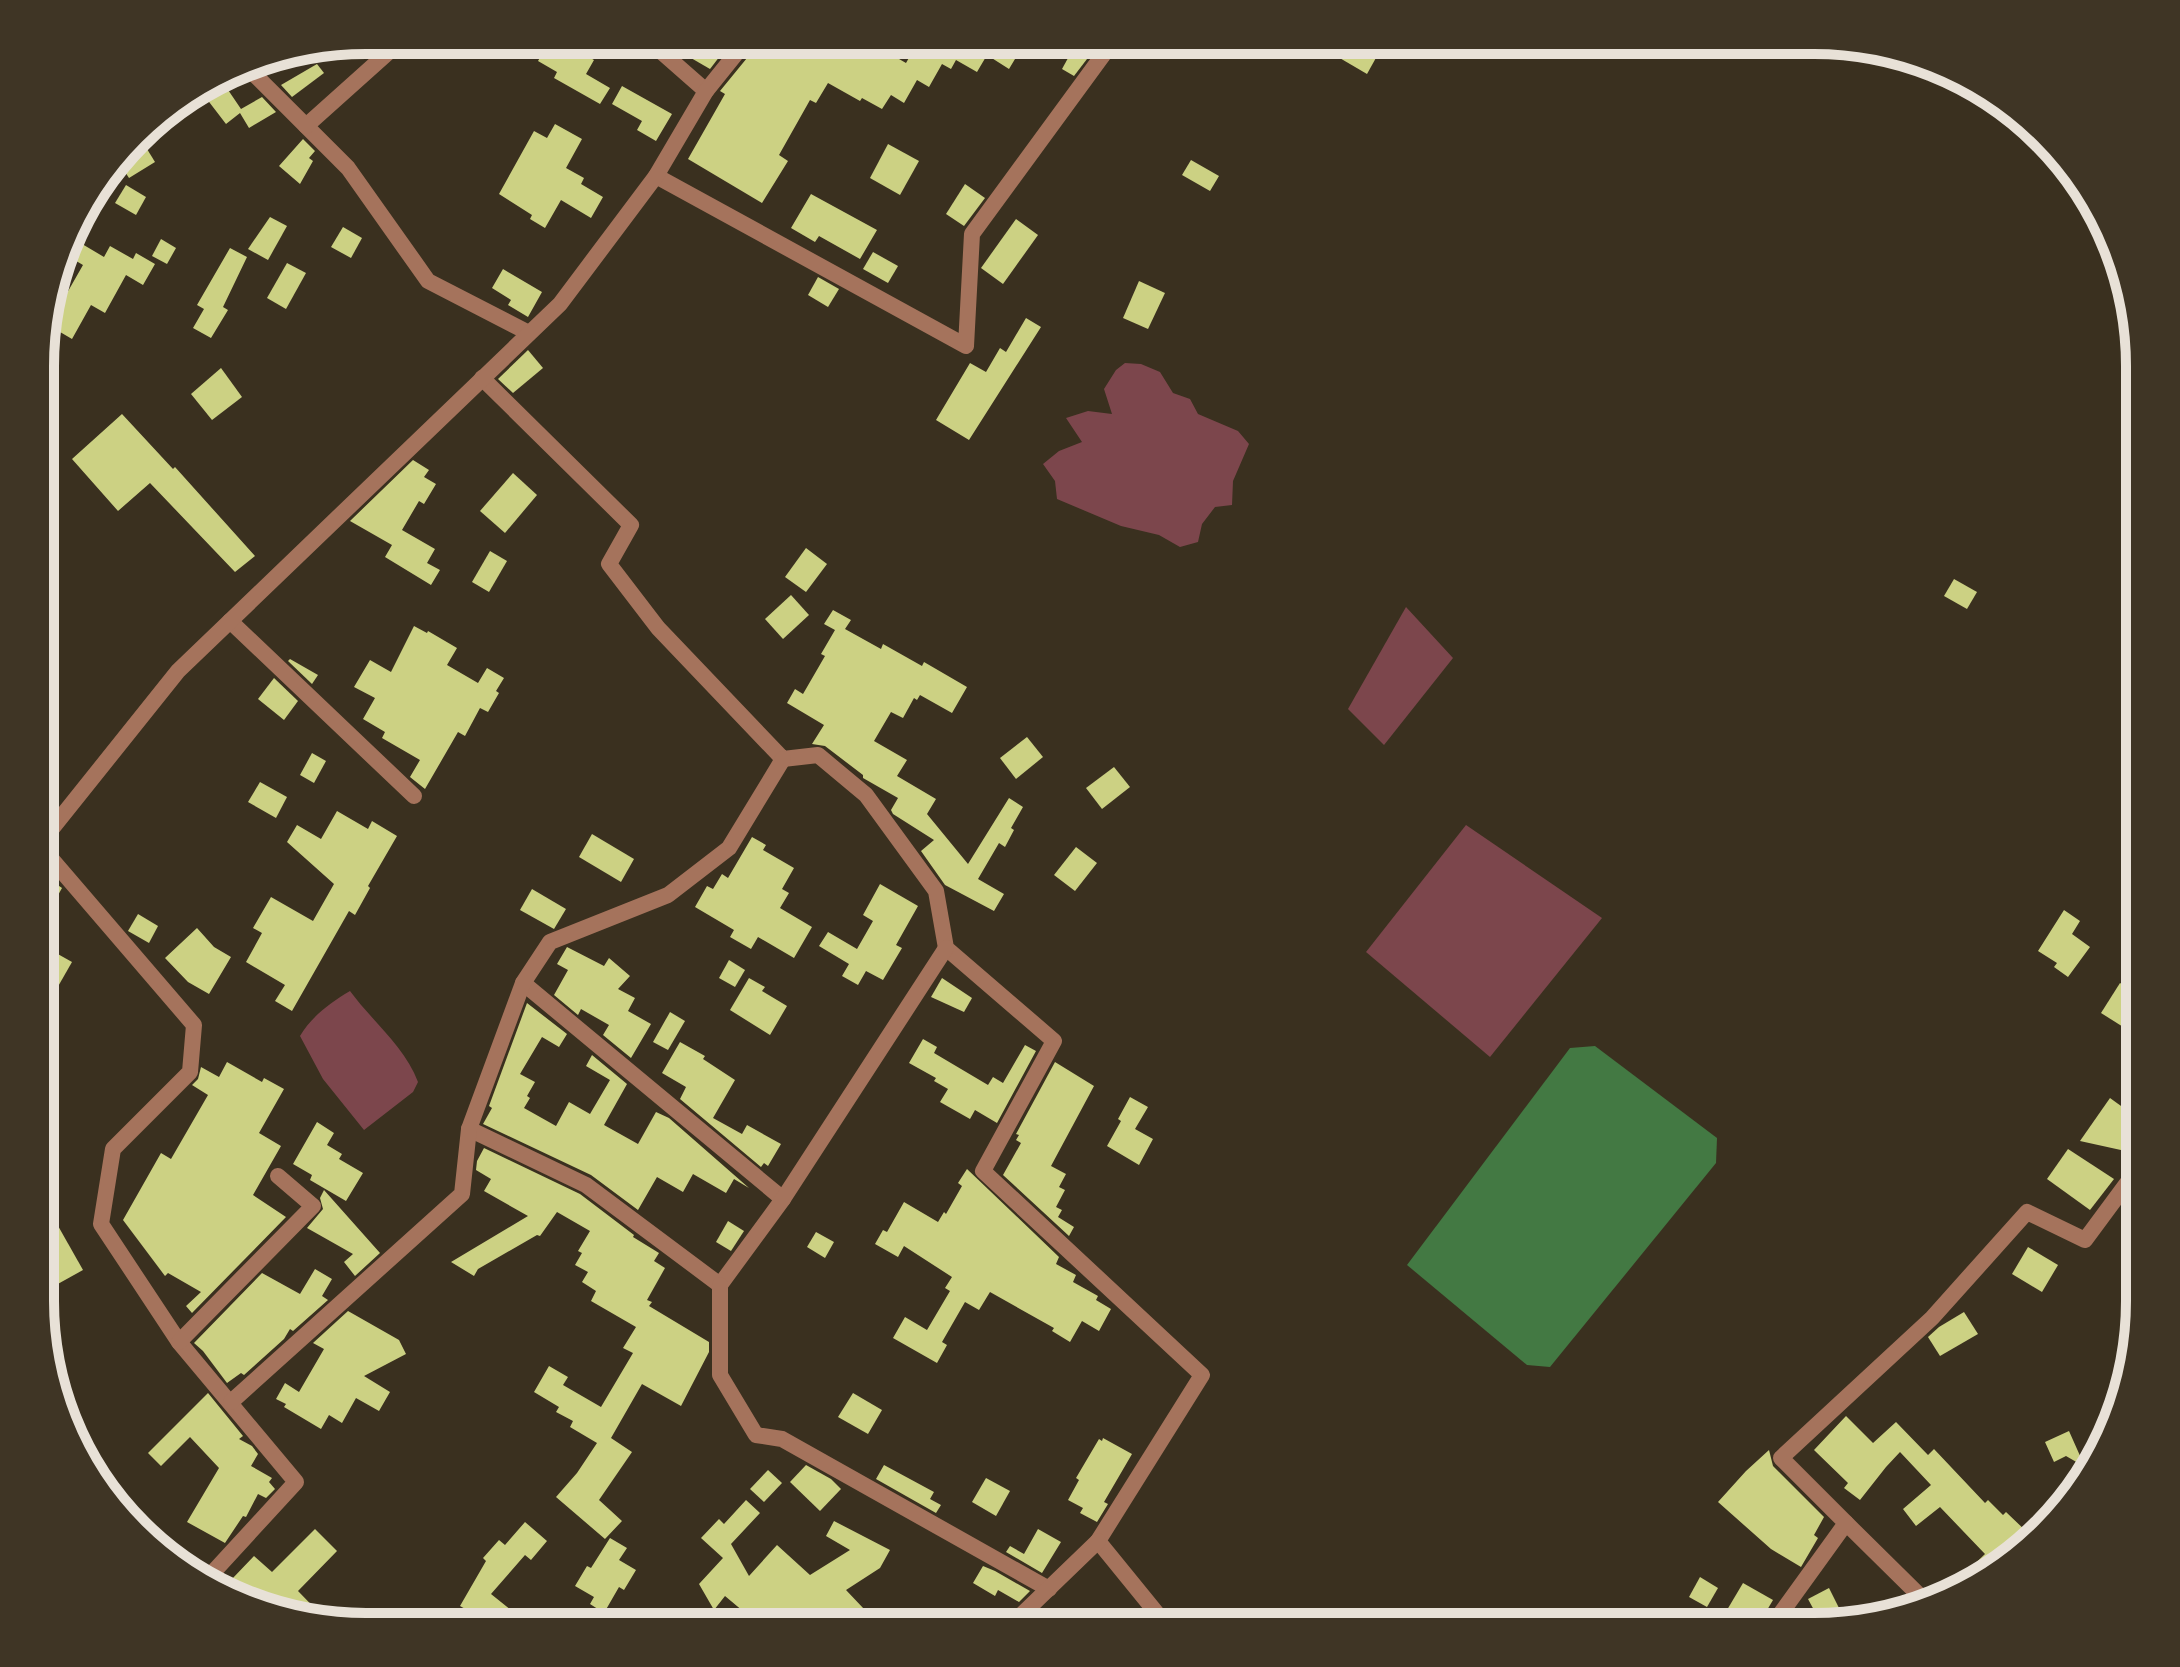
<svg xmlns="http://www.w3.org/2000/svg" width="2180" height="1667" viewBox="0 0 2180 1667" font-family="Signika,sans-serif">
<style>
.green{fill:#7c464c}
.water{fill:#437943}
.building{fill:#ccd183}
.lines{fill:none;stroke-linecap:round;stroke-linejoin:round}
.street{stroke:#a5735c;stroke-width:16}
.rim{fill:none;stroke:#e8e1d7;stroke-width:10}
</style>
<rect width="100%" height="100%" fill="#3a301f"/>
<g class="green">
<polygon points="1125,363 1141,364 1160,372 1173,393 1190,399 1198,414 1238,431 1249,444 1233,481 1232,505 1215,507 1202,524 1198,542 1180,547 1159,535 1121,526 1057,499 1055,481 1043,464 1059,451 1082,442 1066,418 1088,411 1112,414 1104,389 1116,370"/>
<polygon points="1406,607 1453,658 1384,745 1348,709"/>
<polygon points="1466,825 1602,918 1490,1057 1366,952"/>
<path d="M 350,991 C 372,1021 405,1047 418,1082 L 413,1092 L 364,1130 L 323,1079 L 300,1036 C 311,1017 331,1002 350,991 Z"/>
</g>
<polygon class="water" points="1595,1046 1717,1138 1716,1163 1550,1367 1527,1365 1407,1265 1570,1048"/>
<g class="building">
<polygon points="550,40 572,40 569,46 594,60 586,74 610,88 600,104 554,78 557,72 538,61"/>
<polygon points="758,40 766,40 782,49 787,40 866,40 906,63 919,40 1005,40 1021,49 1009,69 987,55 977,72 956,60 951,69 942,64 929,87 917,80 904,103 891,95 882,109 862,98 860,101 828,83 816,103 810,100 779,155 788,161 762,203 688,159 725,94 720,91 756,47"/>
<polygon points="1309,40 1371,40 1382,47 1367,74"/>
<polygon points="699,43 720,56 710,69 691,58"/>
<polygon points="1073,49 1087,59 1074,76 1062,69"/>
<polygon points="317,64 324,73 292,97 281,85"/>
<polygon points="222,81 241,109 262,97 276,112 249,128 240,113 226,124 203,94"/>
<polygon points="622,86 672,114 656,141 637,130 642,121 612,104"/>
<polygon points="555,124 582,139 566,168 584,178 581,184 603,197 591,218 561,200 545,228 530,219 532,215 499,194 534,131 547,138"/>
<polygon points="139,136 155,162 129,178 118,161"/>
<polygon points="303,139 315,151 309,158 313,161 300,184 279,166"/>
<polygon points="888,144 919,161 900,195 870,178"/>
<polygon points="1191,160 1219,176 1210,191 1182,175"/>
<polygon points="965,184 985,198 964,226 946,214"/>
<polygon points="126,185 146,197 136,215 115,203"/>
<polygon points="811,194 877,230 860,259 819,236 815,242 791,228"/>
<polygon points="270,217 287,226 268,260 248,249"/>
<polygon points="1016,219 1038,235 1003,284 981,268"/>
<polygon points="343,227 362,238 351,258 331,247"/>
<polygon points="72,238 104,257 110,246 133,259 136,253 155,264 143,285 126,275 105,313 91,305 72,339 43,322 53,294 63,300 83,265 66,255"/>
<polygon points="161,239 176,248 167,264 152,256"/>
<polygon points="230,248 247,257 223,307 228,310 211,338 193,328 204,309 197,305"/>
<polygon points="873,252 898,266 888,283 863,269"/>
<polygon points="287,263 306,273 286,309 267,298"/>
<polygon points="503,269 542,292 528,317 508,305 511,300 492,288"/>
<polygon points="818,277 839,289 828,307 808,295"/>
<polygon points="1139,281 1165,293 1148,329 1123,318"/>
<polygon points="1026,318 1041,327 969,440 936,420 970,363 986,372 1000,348 1006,352"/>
<polygon points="528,350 543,368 513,393 498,379"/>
<polygon points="221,368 242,397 212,420 191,394"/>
<polygon points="122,414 173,469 175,467 255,556 235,572 150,483 118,511 72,459"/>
<polygon points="413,460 429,470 424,477 436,484 424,504 419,501 402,530 435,549 427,563 440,570 431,585 385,557 392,545 350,521"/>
<polygon points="513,473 537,495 505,533 480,511"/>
<polygon points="806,548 827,564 806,592 785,577"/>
<polygon points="490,551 507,561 489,592 472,582"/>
<polygon points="1954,579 1977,592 1967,609 1944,596"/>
<polygon points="791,595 809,615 783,639 765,619"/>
<polygon points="833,610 851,620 845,629 881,649 883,644 922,666 924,662 967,687 952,713 920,695 917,700 914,698 903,718 891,712 874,741 907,760 897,776 936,799 927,814 968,864 1009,798 1023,807 1011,828 1014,830 1005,847 999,843 978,879 1004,894 994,911 945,885 921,851 934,840 893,814 891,810 898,798 863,778 863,775 825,746 812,744 824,725 787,703 795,689 803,694 825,656 821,654 835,630 824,624"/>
<polygon points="414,626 427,633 428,631 457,648 447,665 478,683 487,668 504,678 496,691 499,693 488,712 480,708 465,736 458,732 425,789 410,777 420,760 382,738 385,732 363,719 375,698 354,687 370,660 391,672"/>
<polygon points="290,659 318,675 312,684 288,661"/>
<polygon points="274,678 298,701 284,720 258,699"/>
<polygon points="1027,737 1043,757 1016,779 1000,758"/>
<polygon points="312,753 326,761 314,783 300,775"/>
<polygon points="1114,767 1130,787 1102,809 1086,788"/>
<polygon points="260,782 287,797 276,818 248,802"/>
<polygon points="337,811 368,829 372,821 397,836 368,886 370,888 355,915 349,911 292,1011 275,1001 285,985 246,962 262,933 253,928 271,897 313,921 334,884 287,842 297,825 321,839"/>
<polygon points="592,834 634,859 621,882 579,857"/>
<polygon points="752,837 766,845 763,850 794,868 782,889 789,893 780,908 812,927 794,958 758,937 751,949 730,937 734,930 695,907 707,886 713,889 722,874 728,878"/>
<polygon points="1076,847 1097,863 1075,891 1054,875"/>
<polygon points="42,874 62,888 42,924"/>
<polygon points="880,884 918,906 896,945 902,948 883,980 866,971 858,985 842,976 849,964 819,946 828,932 857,949 873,921 863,915"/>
<polygon points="532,889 566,909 554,929 520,910"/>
<polygon points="2064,910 2080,921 2072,934 2090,947 2068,977 2054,967 2057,963 2038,951"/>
<polygon points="138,914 158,926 149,943 128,931"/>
<polygon points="197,928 214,947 231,957 209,994 188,982 165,958"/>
<polygon points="567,947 604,966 609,958 630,976 618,989 635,998 628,1011 651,1024 631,1058 603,1035 609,1025 581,1009 578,1015 554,995 568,970 557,964"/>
<polygon points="56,953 72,962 56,990 41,981 41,978"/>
<polygon points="729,960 745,970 735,987 719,978"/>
<polygon points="749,978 765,987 762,991 787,1006 770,1035 730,1010"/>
<polygon points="942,978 972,998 964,1012 931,997"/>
<polygon points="2120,983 2140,995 2140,1011 2128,1030 2101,1013"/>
<polygon points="527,1003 567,1034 559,1047 542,1037 520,1074 535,1082 527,1096 530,1098 524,1108 556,1126 569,1102 590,1114 610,1080 586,1066 592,1055 627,1084 604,1125 638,1144 656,1112 669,1118 749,1188 734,1179 726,1193 693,1174 683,1192 657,1177 638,1210 591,1175 483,1124 492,1108 489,1106"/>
<polygon points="670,1012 685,1021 668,1050 653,1042"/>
<polygon points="923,1039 937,1047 934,1053 988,1085 993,1077 1003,1083 1025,1045 1036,1051 997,1123 975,1110 970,1119 940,1102 948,1089 934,1081 936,1078 909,1063"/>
<polygon points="680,1042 705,1056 703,1059 735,1080 713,1118 742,1134 747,1125 781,1144 768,1166 764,1163 761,1167 680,1099 686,1087 662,1073"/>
<polygon points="227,1062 262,1082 264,1078 284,1089 259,1133 281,1146 253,1195 286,1217 192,1313 186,1306 201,1292 168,1273 165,1276 123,1220 161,1153 171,1159 208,1095 192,1085 198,1079 201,1067 219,1077"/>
<polygon points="1055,1062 1094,1086 1051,1166 1066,1174 1059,1187 1065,1190 1056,1207 1062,1210 1058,1217 1074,1227 1069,1236 1003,1175 1021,1143 1016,1140 1019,1135 1016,1134"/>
<polygon points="1130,1097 1148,1107 1135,1129 1153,1139 1139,1165 1107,1146 1121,1121 1118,1119"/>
<polygon points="2110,1098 2139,1119 2139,1154 2080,1141"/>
<polygon points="317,1122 334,1133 327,1145 342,1154 339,1159 363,1173 346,1201 310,1180 312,1175 293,1164"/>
<polygon points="484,1148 580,1194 634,1235 633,1237 659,1253 654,1261 665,1268 647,1300 652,1302 649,1306 709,1342 709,1352 681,1406 642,1384 611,1438 632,1452 599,1500 622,1521 605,1539 556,1497 577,1473 597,1443 570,1427 573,1421 556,1412 559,1407 534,1392 549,1366 568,1377 563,1385 601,1407 633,1353 623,1348 636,1327 591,1301 596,1291 582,1282 588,1272 575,1265 582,1253 578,1251 590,1231 557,1212 540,1236 537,1235 478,1269 474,1276 451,1262 528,1216 484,1191 491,1179 476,1170 477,1161"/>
<polygon points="2068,1149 2114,1179 2090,1210 2047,1179"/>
<polygon points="967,1169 1059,1257 1056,1264 1076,1275 1073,1282 1098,1296 1096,1300 1111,1309 1099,1331 1082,1321 1070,1342 1052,1331 1054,1328 990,1292 979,1310 965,1302 942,1342 947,1345 937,1363 893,1338 905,1317 927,1330 950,1291 945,1288 952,1277 904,1246 898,1257 875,1244 883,1230 887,1232 904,1202 938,1222 944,1212 946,1214 962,1186 958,1183"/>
<polygon points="324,1190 380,1253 355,1276 344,1262 353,1254 307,1228 323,1209 320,1198"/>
<polygon points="53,1217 83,1270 56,1285 41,1258 41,1224"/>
<polygon points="728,1221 744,1231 731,1251 716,1242"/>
<polygon points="816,1232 834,1242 825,1258 807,1247"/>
<polygon points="2028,1247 2058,1265 2042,1292 2012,1274"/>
<polygon points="315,1269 332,1279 322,1296 328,1300 293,1331 290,1329 284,1339 244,1375 241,1373 227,1383 203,1351 194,1343 262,1273 300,1294"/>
<polygon points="348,1311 399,1340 406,1354 364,1376 390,1392 379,1411 356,1398 342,1423 329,1415 321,1429 284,1407 286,1404 276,1399 285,1383 299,1392 324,1349 313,1343"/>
<polygon points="1964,1312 1978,1334 1940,1356 1928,1337 1939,1327"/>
<polygon points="208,1393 243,1436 239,1439 252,1446 258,1454 251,1466 272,1478 269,1482 275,1489 266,1498 258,1494 246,1517 243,1516 225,1543 187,1522 219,1468 190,1437 161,1466 148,1453"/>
<polygon points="853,1393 882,1410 868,1434 838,1417"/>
<polygon points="1846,1416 1873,1443 1896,1422 1928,1455 1934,1449 1985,1503 1988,1500 2003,1515 2006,1512 2028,1533 2002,1560 1967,1586 1960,1578 1985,1554 1940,1507 1916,1526 1903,1509 1931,1485 1900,1452 1886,1467 1860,1500 1844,1488 1848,1483 1814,1450"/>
<polygon points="2069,1431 2085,1467 2066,1456 2054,1462 2045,1442"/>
<polygon points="1103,1438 1132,1454 1104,1502 1108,1504 1097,1522 1080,1513 1083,1508 1068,1500 1079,1480 1076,1478 1099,1439 1102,1441"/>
<polygon points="1769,1450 1773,1466 1824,1517 1814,1535 1818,1538 1801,1567 1771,1549 1718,1502 1746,1471"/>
<polygon points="806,1465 831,1479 841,1489 820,1511 790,1482"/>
<polygon points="884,1465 934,1492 930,1499 941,1505 936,1513 876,1479"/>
<polygon points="768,1470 782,1483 764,1502 750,1489"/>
<polygon points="986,1478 1010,1491 996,1516 972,1502"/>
<polygon points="746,1500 760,1513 731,1544 749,1576 777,1545 810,1575 850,1550 826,1536 834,1521 890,1550 880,1568 846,1590 864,1609 846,1627 762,1627 725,1596 714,1610 699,1584 723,1558 701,1538 719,1519 724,1524"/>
<polygon points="525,1522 547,1541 531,1560 525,1555 491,1594 531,1626 495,1626 460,1606 486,1561 483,1558 499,1540 505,1545"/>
<polygon points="315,1529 337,1551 298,1591 329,1623 261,1607 232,1579 254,1556 272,1572"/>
<polygon points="1038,1529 1061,1542 1042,1573 1006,1552 1010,1546 1024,1554"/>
<polygon points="610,1538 627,1548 619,1560 636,1570 624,1590 619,1587 604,1613 590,1604 594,1597 575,1586 587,1566 591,1568"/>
<polygon points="983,1566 995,1571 1030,1591 1019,1602 998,1590 995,1596 973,1583"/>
<polygon points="1700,1577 1718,1588 1707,1607 1689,1597"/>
<polygon points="1743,1583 1773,1600 1757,1627 1727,1610"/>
<polygon points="1829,1588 1845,1620 1822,1625 1808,1599"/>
</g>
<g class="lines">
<g class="street">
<polyline points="648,40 706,91"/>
<polyline points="1079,40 1102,56"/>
<polyline points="246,66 348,168 428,281 529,333"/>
<polyline points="306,126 402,40"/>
<polyline points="656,176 966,346 972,234 1114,40"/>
<polyline points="482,378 631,525 609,564 658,628 783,759 818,755 866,795 936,891 946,948 1054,1041 983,1171 1202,1375 1098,1541 1168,1627"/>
<polyline points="230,621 414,796"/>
<polyline points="42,841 178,671 560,304 656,176 706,91 747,40"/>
<polyline points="42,848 194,1025 190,1072 113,1149 101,1224 179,1342 296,1482 206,1580"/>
<polyline points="523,983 783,1199"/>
<polyline points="469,1129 586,1185 720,1285 783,1199 946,948"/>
<polyline points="720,1285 720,1375 756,1435 782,1439 1049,1589"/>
<polyline points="179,1342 313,1206 278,1176"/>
<polyline points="231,1402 462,1194 469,1129 523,983 550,942 668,895 729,848 783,759"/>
<polyline points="1846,1523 1925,1601"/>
<polyline points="1009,1627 1098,1541"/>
<polyline points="1771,1627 1846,1523 1781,1458 1932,1318 2027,1212 2085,1240 2139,1167"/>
</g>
</g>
<path d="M0 0H2180V1667H0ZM366 54H1814A312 312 0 0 1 2126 366V1301A312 312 0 0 1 1814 1613H366A312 312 0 0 1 54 1301V366A312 312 0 0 1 366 54Z" fill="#3f3525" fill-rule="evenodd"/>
<path class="rim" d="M366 54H1814A312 312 0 0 1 2126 366V1301A312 312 0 0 1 1814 1613H366A312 312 0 0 1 54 1301V366A312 312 0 0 1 366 54Z"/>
</svg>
